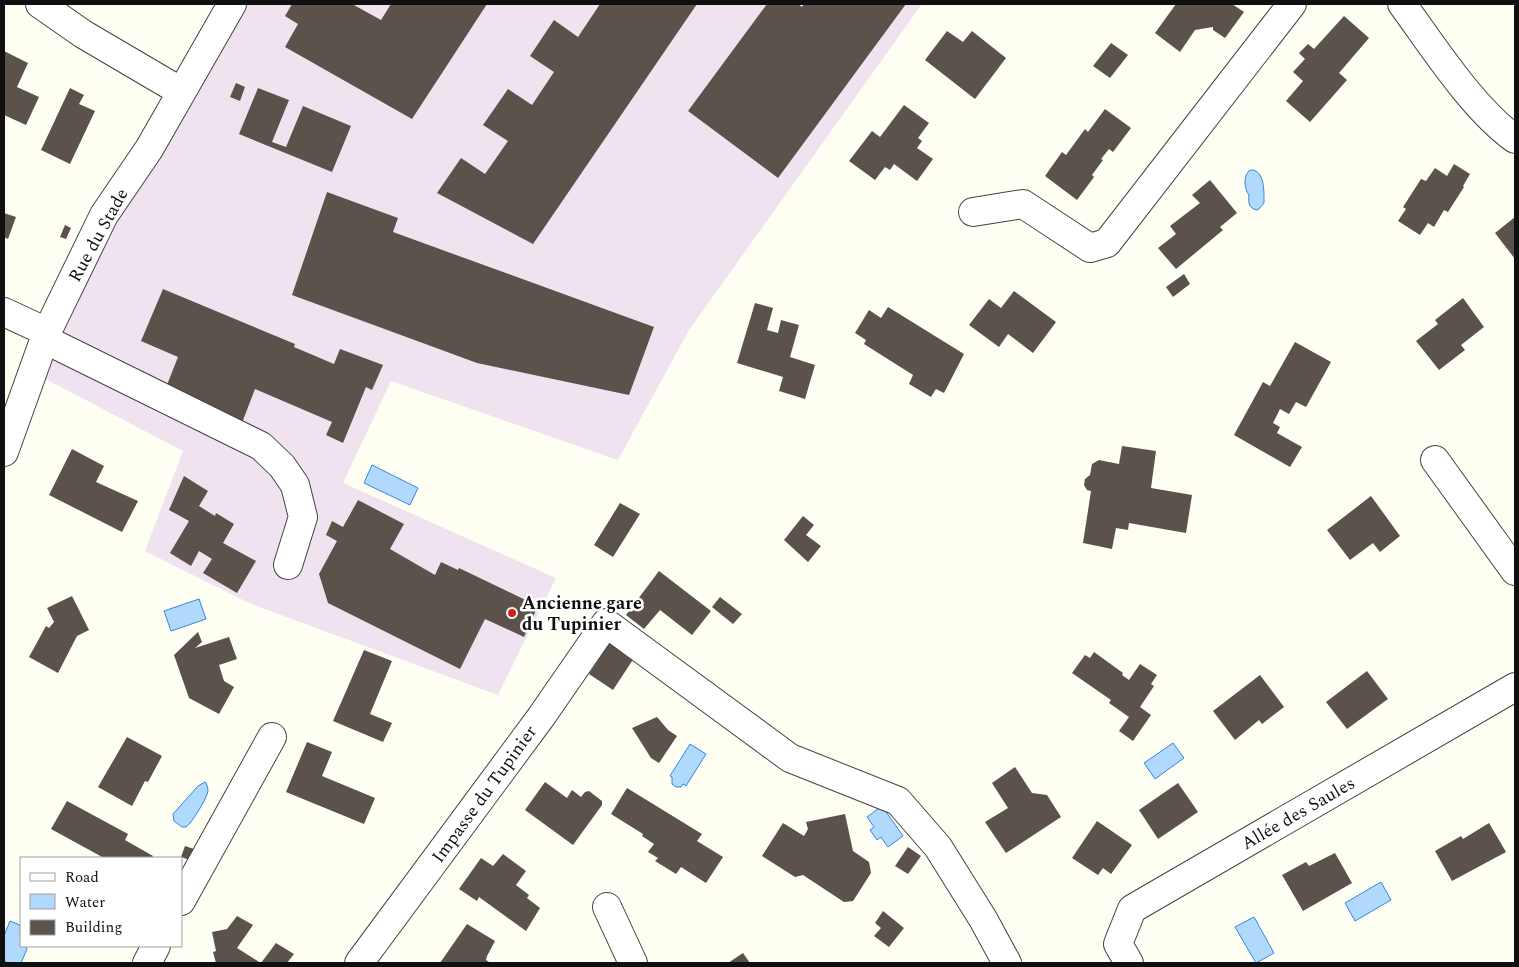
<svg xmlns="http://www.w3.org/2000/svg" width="1519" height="967" viewBox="0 0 1519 967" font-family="Spectral,serif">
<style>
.industrial{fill:#efe3ef}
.water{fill:#b0d9fd;stroke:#2f88dd}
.building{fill:#5a524b}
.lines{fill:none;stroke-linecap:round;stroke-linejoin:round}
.minor-casing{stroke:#434343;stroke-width:30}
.minor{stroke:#fff;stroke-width:28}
.poi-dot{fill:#d11e16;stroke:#fff;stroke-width:2}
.labels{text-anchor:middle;stroke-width:5;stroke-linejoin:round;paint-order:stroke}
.street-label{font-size:18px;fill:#101010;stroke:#fff}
.poi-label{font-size:18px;font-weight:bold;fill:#101010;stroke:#fff;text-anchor:start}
</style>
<rect width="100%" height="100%" fill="#fffef2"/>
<polygon class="industrial" points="232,4 922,4 689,330 618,460 391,381 343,483 556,578 498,695 251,604 145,551 183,451 32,372"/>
<g class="water">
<path d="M 1250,170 C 1265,169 1264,192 1264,203 L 1258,210 C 1249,209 1248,203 1249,195 C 1244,189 1243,175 1250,170 Z"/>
<polygon points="372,465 418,488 410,505 364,483"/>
<polygon points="199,599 206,619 171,631 164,611"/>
<polygon points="1173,743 1184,758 1155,779 1144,763"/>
<polygon points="690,744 706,754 686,786 683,784 681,787 676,787 672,784 672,777 670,776"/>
<path d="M 205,782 L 206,783 C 207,785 208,789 208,791 C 207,798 192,823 186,827 L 182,827 L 174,821 L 173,814 L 198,786 Z"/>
<polygon points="882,806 903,836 888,847 881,837 877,840 870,830 874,827 867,817"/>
<polygon points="1381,882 1391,900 1355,921 1345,903"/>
<polygon points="1254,917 1274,953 1256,963 1235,927"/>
<polygon points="10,921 20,925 21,946 25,946 27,949 21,963 8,963 4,961 4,936"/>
</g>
<g class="building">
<polygon points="292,4 352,4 381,20 391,4 487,4 412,119 285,47 298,24 285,16"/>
<polygon points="600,4 697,4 533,244 437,193 461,158 485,174 508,141 483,125 508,89 532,105 554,72 530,56 554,20 578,37"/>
<polygon points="767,4 798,4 802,7 804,4 906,4 778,178 688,111"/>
<polygon points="1176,4 1232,4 1244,12 1225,38 1213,30 1213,27 1195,30 1180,52 1155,33"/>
<polygon points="1344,16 1369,38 1339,73 1347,80 1310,122 1286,101 1303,81 1293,72 1305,59 1299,53 1308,44 1314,49"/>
<polygon points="947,31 963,42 972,31 1006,58 975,99 925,60"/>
<polygon points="1111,43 1128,55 1110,78 1093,66"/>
<polygon points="4,51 28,63 17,87 39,97 26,125 4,115"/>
<polygon points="236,83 245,87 240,101 230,97"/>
<polygon points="70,88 84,95 79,104 95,111 70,164 41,150"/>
<polygon points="258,88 289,100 272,142 286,147 303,106 351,126 332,172 239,134"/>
<polygon points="904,105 929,123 918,138 922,141 917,148 933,159 917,181 894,164 890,170 885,167 875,180 849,161 872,131 880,137"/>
<polygon points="1105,109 1131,128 1113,152 1109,149 1101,159 1103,160 1092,175 1094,177 1077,200 1045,176 1062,152 1066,155 1085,129 1088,132"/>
<polygon points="1454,164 1470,174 1463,186 1464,187 1448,212 1444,210 1434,227 1428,223 1420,235 1398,221 1406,209 1403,207 1421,179 1426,181 1435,168 1447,176"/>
<polygon points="1210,180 1237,213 1220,227 1223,230 1176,269 1158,248 1176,234 1170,226 1200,203 1192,195"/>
<polygon points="327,192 398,218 393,232 654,327 629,395 477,363 292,295"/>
<polygon points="4,213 16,217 8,239 4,237"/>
<polygon points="1515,217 1515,259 1495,233"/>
<polygon points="65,225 71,228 66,239 60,237"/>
<polygon points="1184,274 1190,284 1173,297 1166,287"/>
<polygon points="163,289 295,344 294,347 334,364 340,349 383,365 372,390 366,387 343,443 326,435 332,422 255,389 240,428 163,395 178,357 141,341"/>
<polygon points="1014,291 1056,322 1033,353 1008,334 999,347 969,325 989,299 1001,308"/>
<polygon points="1463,298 1484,327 1461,345 1465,350 1439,370 1416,341 1438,324 1435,320"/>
<polygon points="755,303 773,308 767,330 778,333 781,320 799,325 790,357 815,365 805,399 779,391 783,377 737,363"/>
<polygon points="888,307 964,354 944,393 936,389 931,397 909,384 913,375 864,344 866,340 855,333 869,310 881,318"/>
<polygon points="1295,342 1331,362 1306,407 1296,402 1289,414 1280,409 1273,423 1280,427 1277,433 1302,447 1290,467 1234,435 1263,382 1270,386"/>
<polygon points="1122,446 1156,451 1151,488 1192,495 1186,533 1129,523 1128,530 1116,528 1112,549 1083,543 1091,491 1087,490 1084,485 1085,479 1090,475 1092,464 1099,460 1119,464"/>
<polygon points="72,449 104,466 96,482 138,501 122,532 49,495"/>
<polygon points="184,476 208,491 199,506 215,516 216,513 234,524 223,543 256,561 237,593 203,573 212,559 199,551 191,566 170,553 189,521 169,510"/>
<polygon points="1371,496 1400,536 1380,552 1373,543 1350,560 1327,530"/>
<polygon points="358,500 404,524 390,549 435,575 441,562 458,570 459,568 538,606 524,637 485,619 460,669 328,603 319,574 337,541 326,535 332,521 343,527"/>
<polygon points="620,503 640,514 613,557 594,545"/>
<polygon points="803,516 814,525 806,535 821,546 808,562 784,540"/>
<polygon points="659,571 711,611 692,635 660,610 644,629 626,615"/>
<polygon points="72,596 89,630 77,636 58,673 29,657 46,626 49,628 54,622 47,608"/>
<polygon points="720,597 742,614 733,624 712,607"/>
<polygon points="198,632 202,642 195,648 229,637 237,659 219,665 224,681 234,687 219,714 189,698 174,655"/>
<polygon points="612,639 636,655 613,690 589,674"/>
<polygon points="364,650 392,661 370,714 392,723 383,742 333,721"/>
<polygon points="1094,652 1123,673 1122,675 1129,680 1140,664 1157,675 1151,684 1154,686 1140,707 1151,715 1133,741 1119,731 1129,717 1109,703 1111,700 1072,673 1085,655 1090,658"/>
<polygon points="1367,671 1388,699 1347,729 1326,702"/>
<polygon points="1260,675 1284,707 1262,724 1259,720 1235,740 1213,711"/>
<polygon points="657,717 668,730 677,736 659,763 651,758 632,728"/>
<polygon points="127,737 162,756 148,782 145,781 132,806 98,787"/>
<polygon points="307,742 332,752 322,776 375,798 364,824 286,792"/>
<polygon points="1015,767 1032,793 1047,795 1061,817 1006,853 985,822 1008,808 992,783"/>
<polygon points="545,782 567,798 572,790 581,797 585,792 589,791 602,801 602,805 573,845 525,810"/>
<polygon points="1178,783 1198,812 1158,839 1139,810"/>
<polygon points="627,788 702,834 697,841 723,857 706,883 681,867 676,874 655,861 658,858 648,852 654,844 642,836 643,834 611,814"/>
<polygon points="67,801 128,834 125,840 153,856 152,858 104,858 51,829"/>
<polygon points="845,814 853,851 869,862 871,873 853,901 844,902 803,875 795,877 762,856 783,823 804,836 808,829 806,822"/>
<polygon points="1097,821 1132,845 1111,874 1103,868 1098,875 1072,858"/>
<polygon points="1489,823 1506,852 1452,881 1435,851 1461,836 1463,839"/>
<polygon points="185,846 194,849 190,860 181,857"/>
<polygon points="908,847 921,856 908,874 895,866"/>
<polygon points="1335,853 1352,883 1303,911 1282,875 1306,862 1309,866"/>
<polygon points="503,854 526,871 516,885 529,895 527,898 540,908 526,931 479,897 477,901 459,889 481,858 493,866"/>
<polygon points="883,911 904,928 889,947 874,936 881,928 875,923"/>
<polygon points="237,916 253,925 237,948 261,963 276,943 294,954 287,963 216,963 213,952 216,951 212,932 227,929"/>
<polygon points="467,924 495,941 487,956 486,960 489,962 488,963 440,963"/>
<polygon points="743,953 750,963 728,963"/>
</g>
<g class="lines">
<g class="minor-casing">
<g id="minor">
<polyline points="40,4 83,34 180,91"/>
<path d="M 1402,4 C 1433,46 1472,108 1515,139"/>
<polyline points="973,212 1023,204 1090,248 1107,243 1292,4"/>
<polyline points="4,312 47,332"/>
<polyline points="44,339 261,446 282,466 295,485 303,517 288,565"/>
<polyline points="4,452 47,332 104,215 149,149 232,4"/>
<polyline points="1435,460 1515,571"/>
<polyline points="181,901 272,737"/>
<polyline points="607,907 633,963"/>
<polyline points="147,963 156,946"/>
<polyline points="359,963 541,717 606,623 790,758 898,801 938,847 983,919 1007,963"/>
<polyline points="1129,963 1118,944 1132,909 1515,687"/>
</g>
</g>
<use href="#minor" class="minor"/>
</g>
<circle class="poi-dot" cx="512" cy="613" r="5"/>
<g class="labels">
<g class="street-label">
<text transform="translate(98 235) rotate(-61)" y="6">Rue du Stade</text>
<text transform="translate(484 794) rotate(-54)" y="6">Impasse du Tupinier</text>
<text transform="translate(1298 813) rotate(-30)" y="6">Allée des Saules</text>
</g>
<g class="poi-label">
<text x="522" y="609">Ancienne gare<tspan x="522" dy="21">du Tupinier</tspan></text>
</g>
</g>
<rect width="1519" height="967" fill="none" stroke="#101010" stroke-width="10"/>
<rect x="20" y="857" width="162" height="90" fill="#ffffff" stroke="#9f9f9f"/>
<rect x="30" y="873" width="25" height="8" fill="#ffffff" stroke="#9f9f9f"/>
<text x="65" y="882" font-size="15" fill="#101010">Road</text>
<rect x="30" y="894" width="25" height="15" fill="#b0d9fd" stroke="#9f9f9f"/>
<text x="65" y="907" font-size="15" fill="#101010">Water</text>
<rect x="30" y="920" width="25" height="15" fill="#5a524b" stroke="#9f9f9f"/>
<text x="65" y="932" font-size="15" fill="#101010">Building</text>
</svg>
